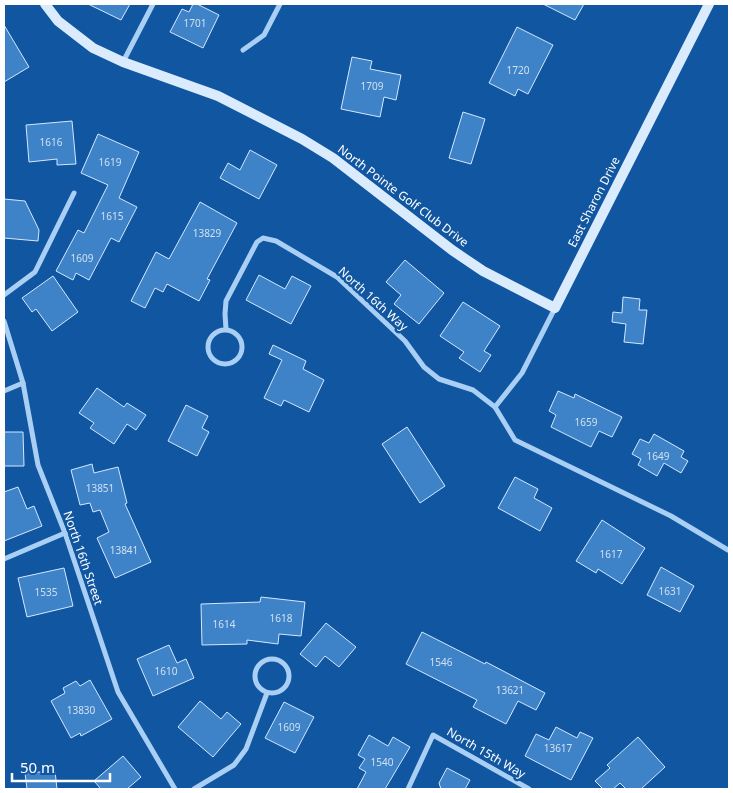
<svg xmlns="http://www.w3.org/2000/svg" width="733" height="793" viewBox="0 0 733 793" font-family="'Noto Sans',sans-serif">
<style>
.building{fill:#3e82c8;stroke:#d3e8fe}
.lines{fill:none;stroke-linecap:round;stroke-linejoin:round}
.street{stroke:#aacff5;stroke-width:5}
.secondary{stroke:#daebfe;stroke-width:10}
.labels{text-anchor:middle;stroke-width:5;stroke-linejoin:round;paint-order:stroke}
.number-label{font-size:10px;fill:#cfe0f1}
.street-label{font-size:12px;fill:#fff;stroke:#1156a0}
</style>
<rect width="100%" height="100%" fill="#1156a0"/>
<g class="building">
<polygon points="88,4 130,4 121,20"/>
<polygon points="193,4 197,4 219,15 203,48 170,32 182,9 189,12"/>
<polygon points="543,4 584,4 575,20"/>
<polygon points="4,25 29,67 4,82"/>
<polygon points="517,27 553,45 528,94 518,89 515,96 489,83"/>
<polygon points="352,57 372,61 370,69 401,75 396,100 384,97 380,117 341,109"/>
<polygon points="463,112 485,119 471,164 449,158"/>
<polygon points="72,121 76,164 57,165 57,159 29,162 26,125"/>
<polygon points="98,134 139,152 119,198 137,207 119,242 111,238 89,280 76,273 73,280 56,271 78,230 84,233 108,185 81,173"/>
<polygon points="250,150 277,165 259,199 220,178 228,163 240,170"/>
<polygon points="4,199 25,201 39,230 38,241 4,238"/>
<polygon points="200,202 237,223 207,279 210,280 199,301 167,284 163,292 155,288 145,308 131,301 156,252 169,259"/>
<polygon points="405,260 444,293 419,324 394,304 401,295 386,282"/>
<polygon points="259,275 285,289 292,276 311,286 291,324 246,300"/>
<polygon points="53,276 78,312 52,331 36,309 32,312 22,298"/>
<polygon points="623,297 640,299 639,310 647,310 643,344 624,342 626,324 612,322 613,312 622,313"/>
<polygon points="463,302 500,326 484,351 491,355 480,372 459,358 464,352 440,336"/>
<polygon points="273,345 306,361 303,369 324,380 309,412 284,400 281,406 264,398 282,360 269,354"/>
<polygon points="97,388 124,407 127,403 146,415 136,430 127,424 114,444 90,428 94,423 79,413"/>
<polygon points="558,391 574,398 575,394 622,417 612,437 599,431 591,447 551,427 556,415 549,411"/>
<polygon points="186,405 208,416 202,428 209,432 197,456 168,441"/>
<polygon points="407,427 445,486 420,503 382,444"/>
<polygon points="4,432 23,432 24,466 4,466"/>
<polygon points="654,434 684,451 681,457 688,461 681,473 664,463 657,476 638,465 641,459 632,454 640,439 649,443"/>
<polygon points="92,464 94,473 118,467 127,503 125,504 151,562 115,578 97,538 109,532 100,510 93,512 90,503 80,505 71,470"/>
<polygon points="515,477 538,489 534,498 552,508 540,531 498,508"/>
<polygon points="18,487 27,509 34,506 42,526 4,541 4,492"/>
<polygon points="602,520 645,548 622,584 598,569 596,573 576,561"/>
<polygon points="661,567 694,586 680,612 647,595"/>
<polygon points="64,568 73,606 27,617 18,578"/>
<polygon points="261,597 305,602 301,636 279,634 278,644 247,640 247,644 202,645 201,604 260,602"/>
<polygon points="326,623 356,647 339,667 325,656 316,667 300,654"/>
<polygon points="422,632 485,664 486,662 545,693 536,710 518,701 506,724 473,707 477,700 406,664"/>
<polygon points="169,645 177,663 186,659 194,678 153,696 137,659"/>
<polygon points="90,680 112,719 81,736 80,733 71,738 51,701 65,693 63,688 76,681 80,686"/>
<polygon points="200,701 221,719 227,712 241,724 213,757 178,727"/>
<polygon points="284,702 314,717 295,753 265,738"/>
<polygon points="556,727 577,738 580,732 593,738 571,780 525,756 536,734 549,740"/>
<polygon points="369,735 388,746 393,737 410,747 385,789 357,789 366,772 359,768 365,759 358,755"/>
<polygon points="638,737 665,767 641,789 626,789 620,783 613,789 603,789 595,781 610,768 607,765"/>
<polygon points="123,756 141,777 127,789 101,789 94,781"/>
<polygon points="447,768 470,780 465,789 441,789 439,783"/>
<polygon points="55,771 57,789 27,789 25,773"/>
</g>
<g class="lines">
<g class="street">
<polyline points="243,50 264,35 280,4"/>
<polyline points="123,62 153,4"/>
<polyline points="4,295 35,272 74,193"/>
<polyline points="4,321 23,383 38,465 65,533 118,692 175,789"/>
<polyline points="226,329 225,314 226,301 257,242 263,238 276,241 337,277 405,341 424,367 439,379 473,390 495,407 515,440 671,516 728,550"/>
<circle cx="225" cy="347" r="17"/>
<polyline points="4,391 23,383"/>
<polyline points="495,407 522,373 555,308"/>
<polyline points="4,559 65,533"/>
<circle cx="272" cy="676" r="17"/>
<polyline points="194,789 234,765 246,749 267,693"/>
<polyline points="408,789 433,735 529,789"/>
</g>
<polyline class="secondary" points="45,4 58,21 93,48 123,62 218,96 302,139 333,158 452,250 483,271 555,308 709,4"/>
</g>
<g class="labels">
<g class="number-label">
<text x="195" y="27">1701</text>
<text x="518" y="74">1720</text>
<text x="372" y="90">1709</text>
<text x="51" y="146">1616</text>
<text x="110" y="166">1619</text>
<text x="112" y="220">1615</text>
<text x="207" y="237">13829</text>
<text x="82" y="262">1609</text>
<text x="586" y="426">1659</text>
<text x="658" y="460">1649</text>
<text x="100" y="492">13851</text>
<text x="124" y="554">13841</text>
<text x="611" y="558">1617</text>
<text x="670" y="595">1631</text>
<text x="46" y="596">1535</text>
<text x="281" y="622">1618</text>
<text x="224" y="628">1614</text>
<text x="441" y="666">1546</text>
<text x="166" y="675">1610</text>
<text x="510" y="694">13621</text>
<text x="81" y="714">13830</text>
<text x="289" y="731">1609</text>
<text x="558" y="752">13617</text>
<text x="382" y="766">1540</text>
</g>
<g class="street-label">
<text transform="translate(403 196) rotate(37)" y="4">North Pointe Golf Club Drive</text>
<text transform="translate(594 202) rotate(-63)" y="4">East Sharon Drive</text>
<text transform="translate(373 299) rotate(42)" y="4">North 16th Way</text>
<text transform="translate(83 558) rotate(71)" y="4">North 16th Street</text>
<text transform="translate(486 753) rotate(30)" y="4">North 15th Way</text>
</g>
</g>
<rect width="733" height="793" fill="none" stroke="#ffffff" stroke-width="10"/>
<path d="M12 773v8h98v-8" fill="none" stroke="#ffffff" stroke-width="2.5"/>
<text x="20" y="773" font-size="15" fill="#ffffff" stroke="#1156a0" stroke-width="4" paint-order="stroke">50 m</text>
</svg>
